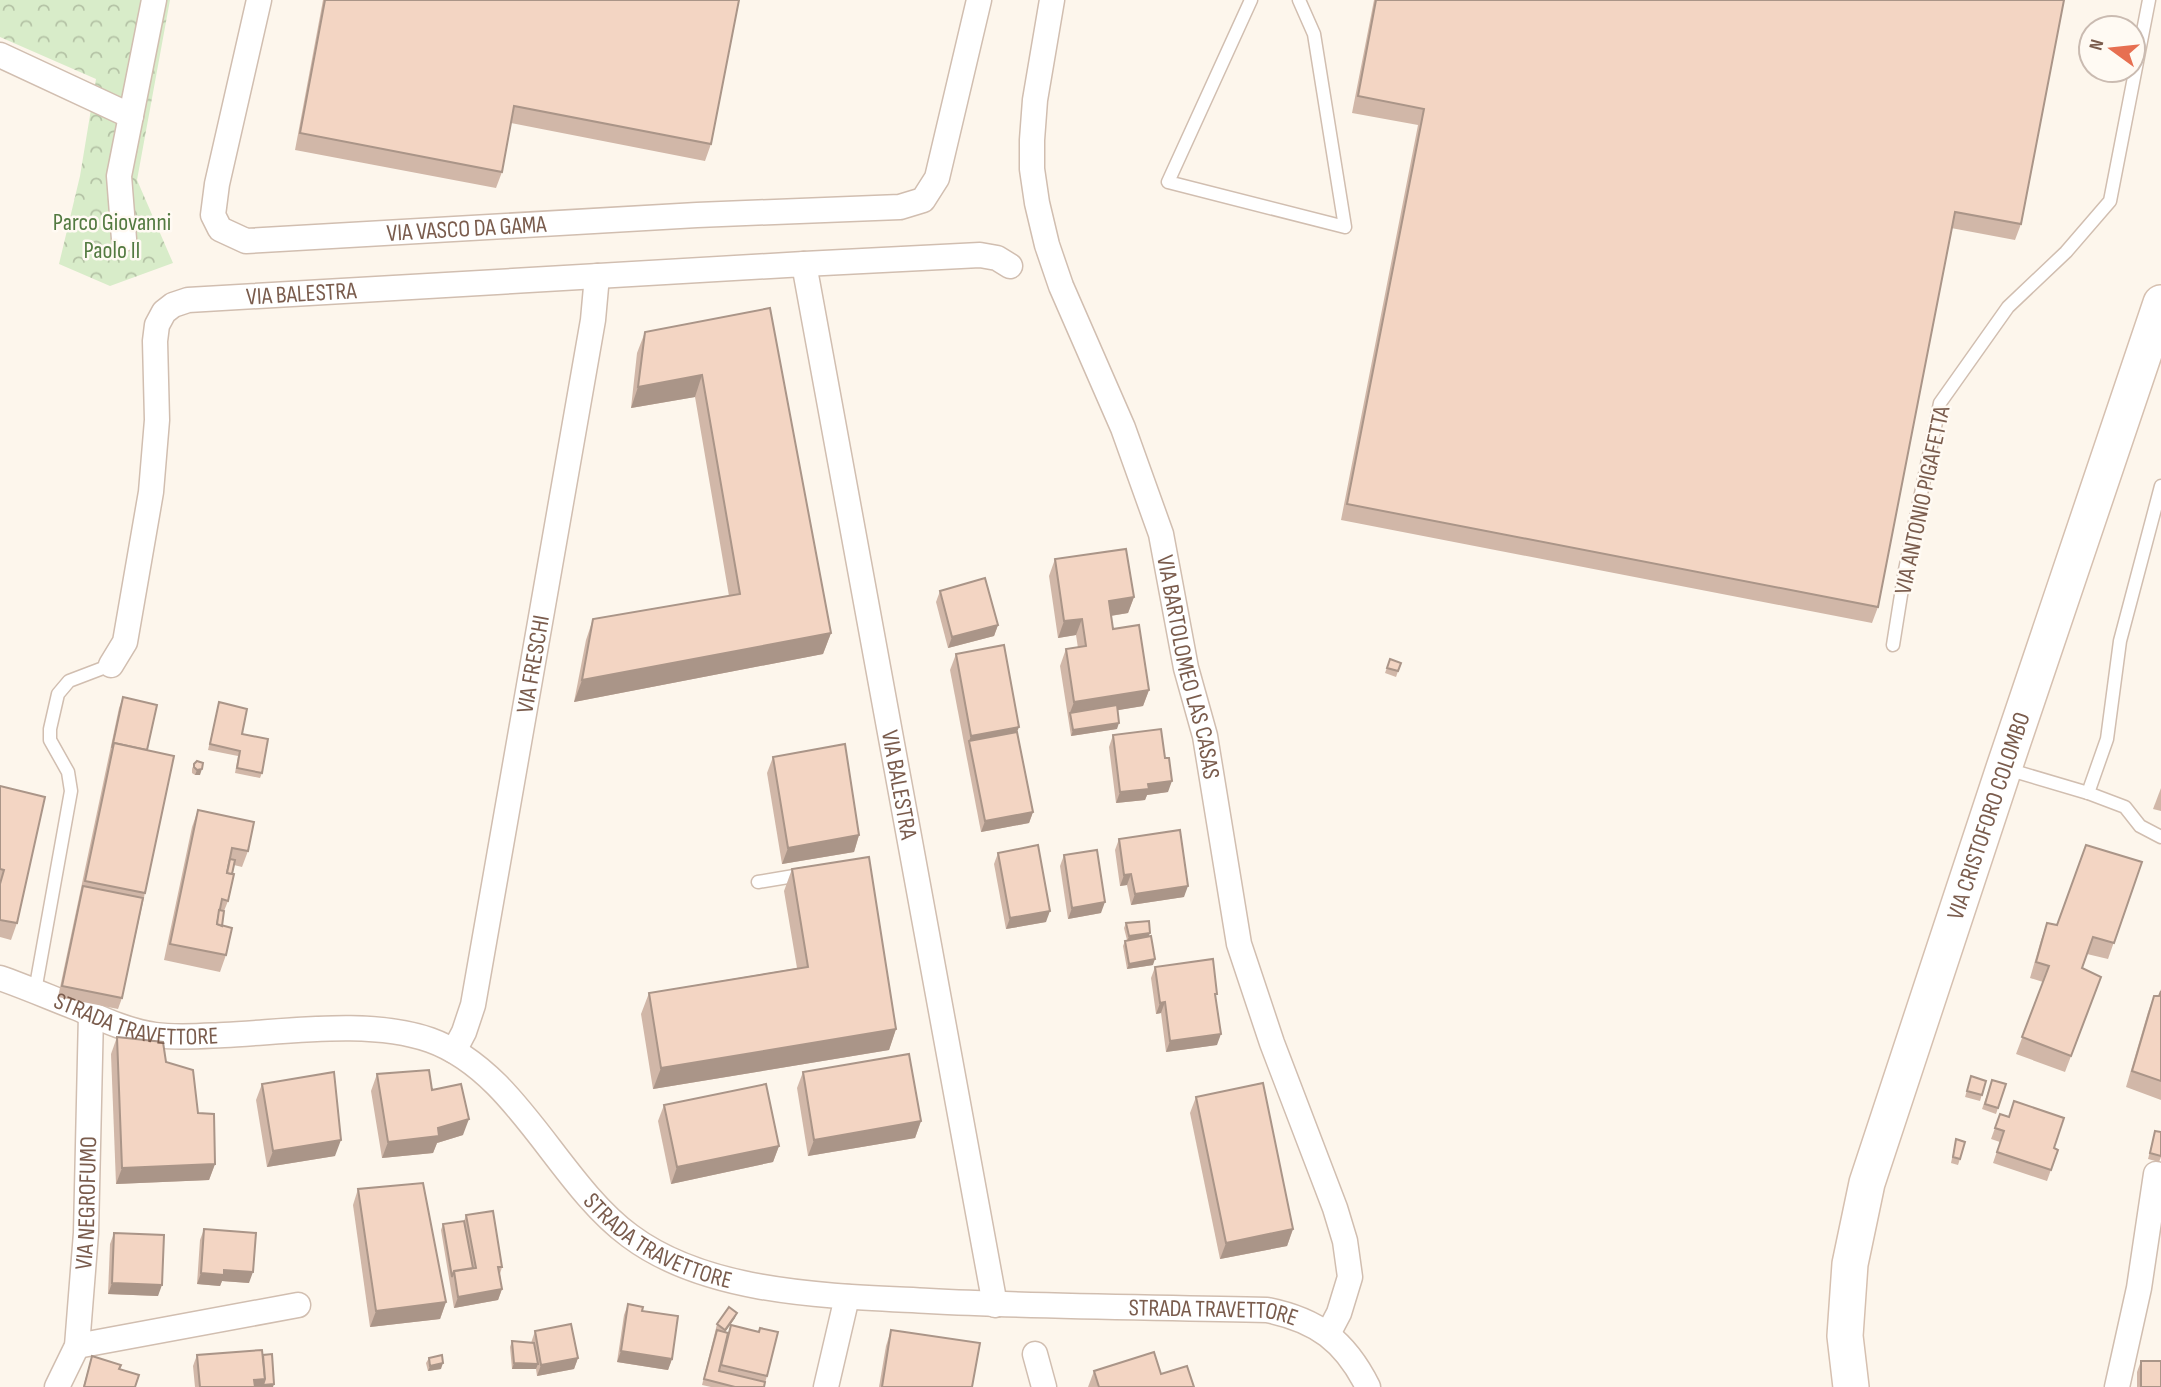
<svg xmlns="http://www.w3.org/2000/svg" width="2161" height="1387" viewBox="0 0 2161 1387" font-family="'Sofia Sans Condensed',sans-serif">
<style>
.park{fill:url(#park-crowns)}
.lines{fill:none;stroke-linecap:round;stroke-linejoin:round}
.lane-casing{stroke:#d1beb0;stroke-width:15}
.street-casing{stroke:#d1beb0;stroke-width:27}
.secondary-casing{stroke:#d6c0b0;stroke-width:38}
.lane{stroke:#fff;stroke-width:12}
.street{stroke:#fff;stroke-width:24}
.secondary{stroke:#fff;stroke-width:35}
.wall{fill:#d1b7a8}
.shaded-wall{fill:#aa9588}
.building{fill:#f3d5c3;stroke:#aa9588;stroke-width:2}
.labels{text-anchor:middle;stroke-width:5;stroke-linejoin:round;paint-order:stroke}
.park-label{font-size:24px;fill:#537a41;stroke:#fffaf3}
.street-label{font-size:24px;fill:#7a5c4d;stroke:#fffaf3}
</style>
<defs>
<pattern id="park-crowns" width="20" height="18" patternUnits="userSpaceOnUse" patternTransform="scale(1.75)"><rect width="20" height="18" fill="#d8ecc9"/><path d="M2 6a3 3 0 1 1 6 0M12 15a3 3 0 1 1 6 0" fill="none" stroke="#b4c2a5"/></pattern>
</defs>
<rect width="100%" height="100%" fill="#fdf6ec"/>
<polygon class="park" points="0,0 170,0 137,180 173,263 110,286 59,264 80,176 96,79 0,37"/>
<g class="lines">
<g class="lane-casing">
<g id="lane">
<polyline points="1251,0 1168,182 1345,227 1314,34 1299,0"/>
<polyline points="1893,645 1905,570 1940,403 2008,307 2066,252 2110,201 2149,0"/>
<polyline points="2007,769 2088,793 2125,807 2140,826 2161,837"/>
<polyline points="2088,793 2107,739 2120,641 2161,486"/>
<polyline points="758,882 806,874"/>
<polyline points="35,991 71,791 68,772 50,740 50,729 58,694 69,681 111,665"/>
</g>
</g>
<g class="street-casing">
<g id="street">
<path id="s1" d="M 259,0 L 217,184 L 213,215 L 220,229 L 246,241 L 697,215 L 900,207 L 923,200 L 937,178 L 979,0"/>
<path id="s2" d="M 1052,0 L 1035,100 L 1032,140 L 1032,169 L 1037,203 L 1047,245 L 1061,286 L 1123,428 L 1161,534 L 1186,668 L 1205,736 L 1239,944 L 1272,1043 L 1335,1208 L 1345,1241 L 1350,1277 L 1339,1313 L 1328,1334"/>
<polyline points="0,55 131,116"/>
<polyline points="124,239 119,176 154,0"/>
<polyline points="804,264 980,255 997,258 1010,266"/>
<path id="s3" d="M 111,665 L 125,642 L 151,492 L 157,420 L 155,341 L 157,325 L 164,312 L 173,305 L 188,300 L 804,264 L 995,1305"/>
<path id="s4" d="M 0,978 C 26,987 51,998 77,1008 C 102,1019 127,1031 155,1035 C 178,1038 201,1036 224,1035 C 287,1032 370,1019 430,1040 C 517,1071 557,1182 630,1236 C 709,1295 833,1296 929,1301 C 1041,1307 1154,1307 1267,1310 C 1317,1320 1345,1341 1368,1387"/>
<path id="s5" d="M 454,1051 L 464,1032 L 473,1005 L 593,320 L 597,276"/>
<polyline points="77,1346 298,1305"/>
<polyline points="1035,1354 1044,1387"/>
<path id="s6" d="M 57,1387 L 77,1346 L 86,1233 L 91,1014"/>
<polyline points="826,1387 847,1297"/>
<polyline points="2117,1387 2139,1288 2156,1174"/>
</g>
</g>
<g class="secondary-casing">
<g id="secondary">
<path id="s7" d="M 1851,1387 L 1845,1336 L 1850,1264 L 1867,1183 L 2004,768 L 2161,303"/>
</g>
</g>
<use href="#lane" class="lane"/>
<use href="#street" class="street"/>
<use href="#secondary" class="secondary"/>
</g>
<g class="wall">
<polygon points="323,0 739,0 711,144 705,161 511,123 502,172 496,188 295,150"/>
<polygon points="1374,0 2064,0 2021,224 2015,240 1951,228 1878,607 1872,623 1341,520 1418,125 1352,113"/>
<polygon points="770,308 831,633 823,654 574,702 586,640 593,619 729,596 695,397 631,408 637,353 645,332"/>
<polygon points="1055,559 1134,597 1128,613 1111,616 1113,629 1149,690 1143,706 1118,710 1117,729 1071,736 1060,666 1066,649 1078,648 1076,635 1058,638 1049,576"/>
<polygon points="940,591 998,625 994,636 948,648 936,602"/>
<polygon points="956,654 1017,732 1033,812 1029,823 981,832 950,670"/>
<polygon points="1390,659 1401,663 1396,677 1385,673"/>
<polygon points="123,697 147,750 145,893 122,998 118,1009 58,997 119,708"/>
<polygon points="219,702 242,734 262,773 260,778 235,773 238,756 208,750"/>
<polygon points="1113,735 1165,758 1168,792 1147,795 1145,800 1116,803 1109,747"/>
<polygon points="773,757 859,835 854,852 782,864 767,773"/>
<polygon points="194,764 200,775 195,775 192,773 192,769"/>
<polygon points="0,786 17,923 11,940 0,937"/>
<polygon points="2161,788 2161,811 2153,809"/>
<polygon points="198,810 248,851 242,867 234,865 228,901 224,911 222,926 226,955 220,972 164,960 192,827"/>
<polygon points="1119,839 1184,897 1131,905 1127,885 1120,886 1115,850"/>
<polygon points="998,853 1046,922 1006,929 994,864"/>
<polygon points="1064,855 1101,913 1068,919 1060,866"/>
<polygon points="2142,862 2108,959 2087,954 2082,968 2101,977 2065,1072 2016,1054 2043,982 2030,978 2041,940 2047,923 2057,925"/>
<polygon points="792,869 896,1029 889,1050 653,1089 641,1014 649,993 797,968 784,891"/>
<polygon points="1126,923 1149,937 1153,965 1127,969 1123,946 1125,941 1127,940 1124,928"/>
<polygon points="1155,967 1216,999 1217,1045 1166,1052 1161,1013 1156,1014 1151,978"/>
<polygon points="2161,989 2161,1100 2126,1087 2148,1012 2154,996 2159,996"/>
<polygon points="117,1037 166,1062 198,1113 215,1164 209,1180 116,1184 111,1054"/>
<polygon points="803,1072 921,1121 915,1138 808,1156 797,1088"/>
<polygon points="377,1074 432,1090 463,1135 437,1143 433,1153 382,1158 371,1091"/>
<polygon points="1971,1076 1986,1081 1980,1101 1965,1097"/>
<polygon points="1992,1080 2006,1084 1996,1114 1982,1109"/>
<polygon points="262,1084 335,1156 267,1167 256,1100"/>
<polygon points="1196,1097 1293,1229 1287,1246 1220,1259 1190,1113"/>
<polygon points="664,1105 779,1146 773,1162 671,1184 658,1121"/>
<polygon points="2000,1114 2054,1148 2058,1150 2047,1181 1993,1163 2000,1142 1991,1139"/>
<polygon points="2155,1131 2161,1157 2159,1162 2148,1159"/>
<polygon points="1956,1139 1960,1159 1958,1165 1951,1163"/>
<polygon points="358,1189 446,1302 440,1319 370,1327 353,1205"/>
<polygon points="466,1215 502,1267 500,1274 502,1289 498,1300 454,1308 441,1230 443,1224 464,1221"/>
<polygon points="204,1229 249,1283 222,1281 220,1286 197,1284 200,1240"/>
<polygon points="114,1233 158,1296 108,1294 110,1244"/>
<polygon points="628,1304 642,1311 672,1359 668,1370 617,1362 624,1315"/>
<polygon points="735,1318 725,1332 728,1333 731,1325 767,1376 764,1387 711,1387 702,1385 717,1324"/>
<polygon points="891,1330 972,1387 879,1387 886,1346"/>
<polygon points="535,1331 578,1358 574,1369 537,1376 536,1369 512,1369 510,1347 512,1341 531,1343"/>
<polygon points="197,1355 263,1355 273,1387 195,1387 193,1366"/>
<polygon points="92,1356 119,1369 135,1387 83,1387"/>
<polygon points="429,1358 441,1369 428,1371 426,1363"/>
<polygon points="2141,1361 2161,1387 2137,1387 2137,1372"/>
<polygon points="1094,1371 1161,1374 1194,1387 1088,1387"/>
</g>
<g class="shaded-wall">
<polygon points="702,375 695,397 631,408 638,387"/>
<polygon points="1134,597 1128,613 1103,617 1109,601"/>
<polygon points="1082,619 1076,635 1058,638 1064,621"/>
<polygon points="998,625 994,636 948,648 952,637"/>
<polygon points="831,633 823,654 574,702 582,680"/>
<polygon points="1149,690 1143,706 1071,718 1070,713 1068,718 1074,702"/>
<polygon points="1119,723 1117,729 1071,736 1073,730"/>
<polygon points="1019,727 1013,743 969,741 971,736"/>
<polygon points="202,769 200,775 195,775 197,770"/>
<polygon points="1172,781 1168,792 1147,795 1145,800 1116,803 1120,792 1148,784"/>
<polygon points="1033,812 1029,823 981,832 985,821"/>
<polygon points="859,835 854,852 782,864 788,848"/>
<polygon points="1131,874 1127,885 1120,886 1124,875"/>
<polygon points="1188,886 1184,897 1131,905 1135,894"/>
<polygon points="1105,902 1101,913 1068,919 1072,908"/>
<polygon points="1050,911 1046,922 1006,929 1010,918"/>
<polygon points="1150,933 1148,938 1127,942 1129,936"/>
<polygon points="1155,959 1153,965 1127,969 1129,964"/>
<polygon points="1165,1002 1161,1013 1156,1014 1160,1003"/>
<polygon points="896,1029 889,1050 653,1089 661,1068"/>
<polygon points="1221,1034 1217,1045 1166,1052 1170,1041"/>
<polygon points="469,1119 463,1135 437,1143 433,1153 382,1158 388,1142"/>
<polygon points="921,1121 915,1138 808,1156 814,1140"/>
<polygon points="341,1140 335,1156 267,1167 273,1151"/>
<polygon points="779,1146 773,1162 671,1184 677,1167"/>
<polygon points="215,1164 209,1180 116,1184 122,1168"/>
<polygon points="1293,1229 1287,1246 1220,1259 1226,1243"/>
<polygon points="224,1270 253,1272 249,1283 222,1281 220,1286 197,1284 201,1273"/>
<polygon points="112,1283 162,1285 158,1296 108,1294"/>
<polygon points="502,1289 498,1300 454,1308 458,1297"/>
<polygon points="446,1302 440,1319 370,1327 376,1311"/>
<polygon points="737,1313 735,1318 723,1335 725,1330"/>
<polygon points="621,1351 672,1359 668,1370 617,1362"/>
<polygon points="578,1358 574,1369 537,1376 541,1365"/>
<polygon points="443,1363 441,1369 428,1371 430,1366"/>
<polygon points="514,1363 538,1364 536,1369 512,1369"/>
<polygon points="265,1379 274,1384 273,1387 252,1387 254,1380"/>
</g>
<g class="building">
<polygon points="325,0 739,0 711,144 514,106 502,172 300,133"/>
<polygon points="1376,0 2064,0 2021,224 1955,212 1878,607 1347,504 1424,109 1358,96"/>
<polygon points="770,308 831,633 582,680 593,619 740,594 702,375 638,387 645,332"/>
<polygon points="1126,549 1134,597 1109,601 1113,629 1139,625 1149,690 1074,702 1066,649 1086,646 1082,619 1064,621 1055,559"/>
<polygon points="985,578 998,625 952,637 940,591"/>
<polygon points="1004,645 1019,727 971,736 956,654"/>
<polygon points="1390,659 1401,663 1398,671 1387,668"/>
<polygon points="123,697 157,705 147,750 114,743 112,748"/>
<polygon points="219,702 247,709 242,734 268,739 262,773 237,768 240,751 210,744"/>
<polygon points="1117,705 1119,723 1073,730 1070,713"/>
<polygon points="1161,729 1165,758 1169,758 1172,781 1148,784 1149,789 1120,792 1113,735"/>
<polygon points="1017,732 1033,812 985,821 969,741"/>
<polygon points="114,743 174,756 145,893 85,881"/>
<polygon points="845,744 859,835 788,848 773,757"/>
<polygon points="197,761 203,763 202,769 197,770 194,767 194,764"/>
<polygon points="0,786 45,797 17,923 0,920 0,884 4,870 0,869"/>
<polygon points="198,810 254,822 248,851 232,848 227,873 234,874 228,901 222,899 217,924 232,928 226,955 170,944"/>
<polygon points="1180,830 1188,886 1135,894 1131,874 1124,875 1119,839"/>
<polygon points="1038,845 1050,911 1010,918 998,853"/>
<polygon points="2086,845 2142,862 2114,943 2093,937 2082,968 2101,977 2071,1056 2022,1037 2049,966 2036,962 2047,923 2057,925"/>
<polygon points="1097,850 1105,902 1072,908 1064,855"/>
<polygon points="869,857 896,1029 661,1068 649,993 808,967 792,869"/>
<polygon points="230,859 235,860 232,874 227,873"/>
<polygon points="83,886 143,898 122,998 62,986"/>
<polygon points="219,910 224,911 222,926 217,924"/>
<polygon points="1149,921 1150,933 1129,936 1126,923"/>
<polygon points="1151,936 1155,959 1129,964 1125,941"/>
<polygon points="1213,959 1217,994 1215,994 1221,1034 1170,1041 1165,1002 1160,1003 1155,967"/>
<polygon points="2161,991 2161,1081 2132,1071 2154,996 2159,996"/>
<polygon points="117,1037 163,1042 166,1062 193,1070 198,1113 214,1114 215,1164 122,1168"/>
<polygon points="909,1054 921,1121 814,1140 803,1072"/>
<polygon points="429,1070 432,1090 461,1084 469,1119 438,1128 439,1136 388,1142 377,1074"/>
<polygon points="334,1072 341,1140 273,1151 262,1084"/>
<polygon points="1971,1076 1986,1081 1982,1095 1967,1091"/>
<polygon points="1992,1080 2006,1084 1998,1108 1985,1104"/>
<polygon points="1263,1083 1293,1229 1226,1243 1196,1097"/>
<polygon points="766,1084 779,1146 677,1167 664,1105"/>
<polygon points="2014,1101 2064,1118 2054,1148 2058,1150 2051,1170 1997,1152 2004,1131 1995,1128 2000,1114 2009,1117"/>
<polygon points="2155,1131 2161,1132 2161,1156 2150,1153"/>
<polygon points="1956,1139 1965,1142 1960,1159 1953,1157"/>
<polygon points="423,1183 446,1302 376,1311 358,1189"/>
<polygon points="493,1211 502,1267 498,1267 502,1289 458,1297 454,1271 476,1268 466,1215"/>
<polygon points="464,1221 473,1268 454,1271 452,1277 443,1224"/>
<polygon points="204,1229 256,1233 253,1272 224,1270 224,1275 201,1273"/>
<polygon points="114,1233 164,1235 162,1285 112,1283"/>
<polygon points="628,1304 643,1307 642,1311 678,1316 672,1359 621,1351"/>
<polygon points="729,1307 737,1313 725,1330 717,1324"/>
<polygon points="571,1324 578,1358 541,1365 535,1331"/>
<polygon points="731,1325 759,1332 760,1328 778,1332 767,1376 721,1365"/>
<polygon points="717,1330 728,1333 719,1371 765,1382 764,1387 735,1387 704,1379"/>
<polygon points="891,1330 980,1343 972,1387 882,1387"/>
<polygon points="512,1341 534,1343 538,1364 514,1363"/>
<polygon points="262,1350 265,1379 254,1380 255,1387 200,1387 197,1355"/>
<polygon points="1154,1352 1161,1374 1187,1366 1194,1387 1099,1387 1094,1371"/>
<polygon points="272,1354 274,1384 263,1385 265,1379 263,1355"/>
<polygon points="442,1355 443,1363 430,1366 429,1358"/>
<polygon points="92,1356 121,1365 119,1369 139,1375 135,1387 84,1387"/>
<rect x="2141" y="1361" width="20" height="26"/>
</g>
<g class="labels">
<g class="park-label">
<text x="112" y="230">Parco Giovanni<tspan x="112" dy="28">Paolo II</tspan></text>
</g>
<g class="street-label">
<text dy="8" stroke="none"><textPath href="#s1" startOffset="485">VIA VASCO DA GAMA</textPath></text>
<text dy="8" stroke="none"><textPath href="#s3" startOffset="502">VIA BALESTRA</textPath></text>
<text transform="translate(1922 500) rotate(-78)" y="8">VIA ANTONIO PIGAFETTA</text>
<text dy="8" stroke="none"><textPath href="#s5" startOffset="396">VIA FRESCHI</textPath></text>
<text dy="8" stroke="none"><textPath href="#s2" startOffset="695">VIA BARTOLOMEO LAS CASAS</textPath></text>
<text dy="8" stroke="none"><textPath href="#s3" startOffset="1535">VIA BALESTRA</textPath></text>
<text dy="8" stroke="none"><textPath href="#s7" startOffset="593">VIA CRISTOFORO COLOMBO</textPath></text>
<text dy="8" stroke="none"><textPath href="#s4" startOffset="144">STRADA TRAVETTORE</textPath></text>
<text dy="8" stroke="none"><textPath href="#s6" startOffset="189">VIA NEGROFUMO</textPath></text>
<text dy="8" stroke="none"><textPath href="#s4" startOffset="752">STRADA TRAVETTORE</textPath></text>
<text dy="8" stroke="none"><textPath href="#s4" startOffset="1320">STRADA TRAVETTORE</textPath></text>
</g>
</g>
<g transform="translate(2112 49) rotate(285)"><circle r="33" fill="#fffaf3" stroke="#cabbb1" stroke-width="2"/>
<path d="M0-5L12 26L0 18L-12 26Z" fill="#e76f51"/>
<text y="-10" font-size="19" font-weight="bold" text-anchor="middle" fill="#7a5c4d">N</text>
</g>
</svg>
